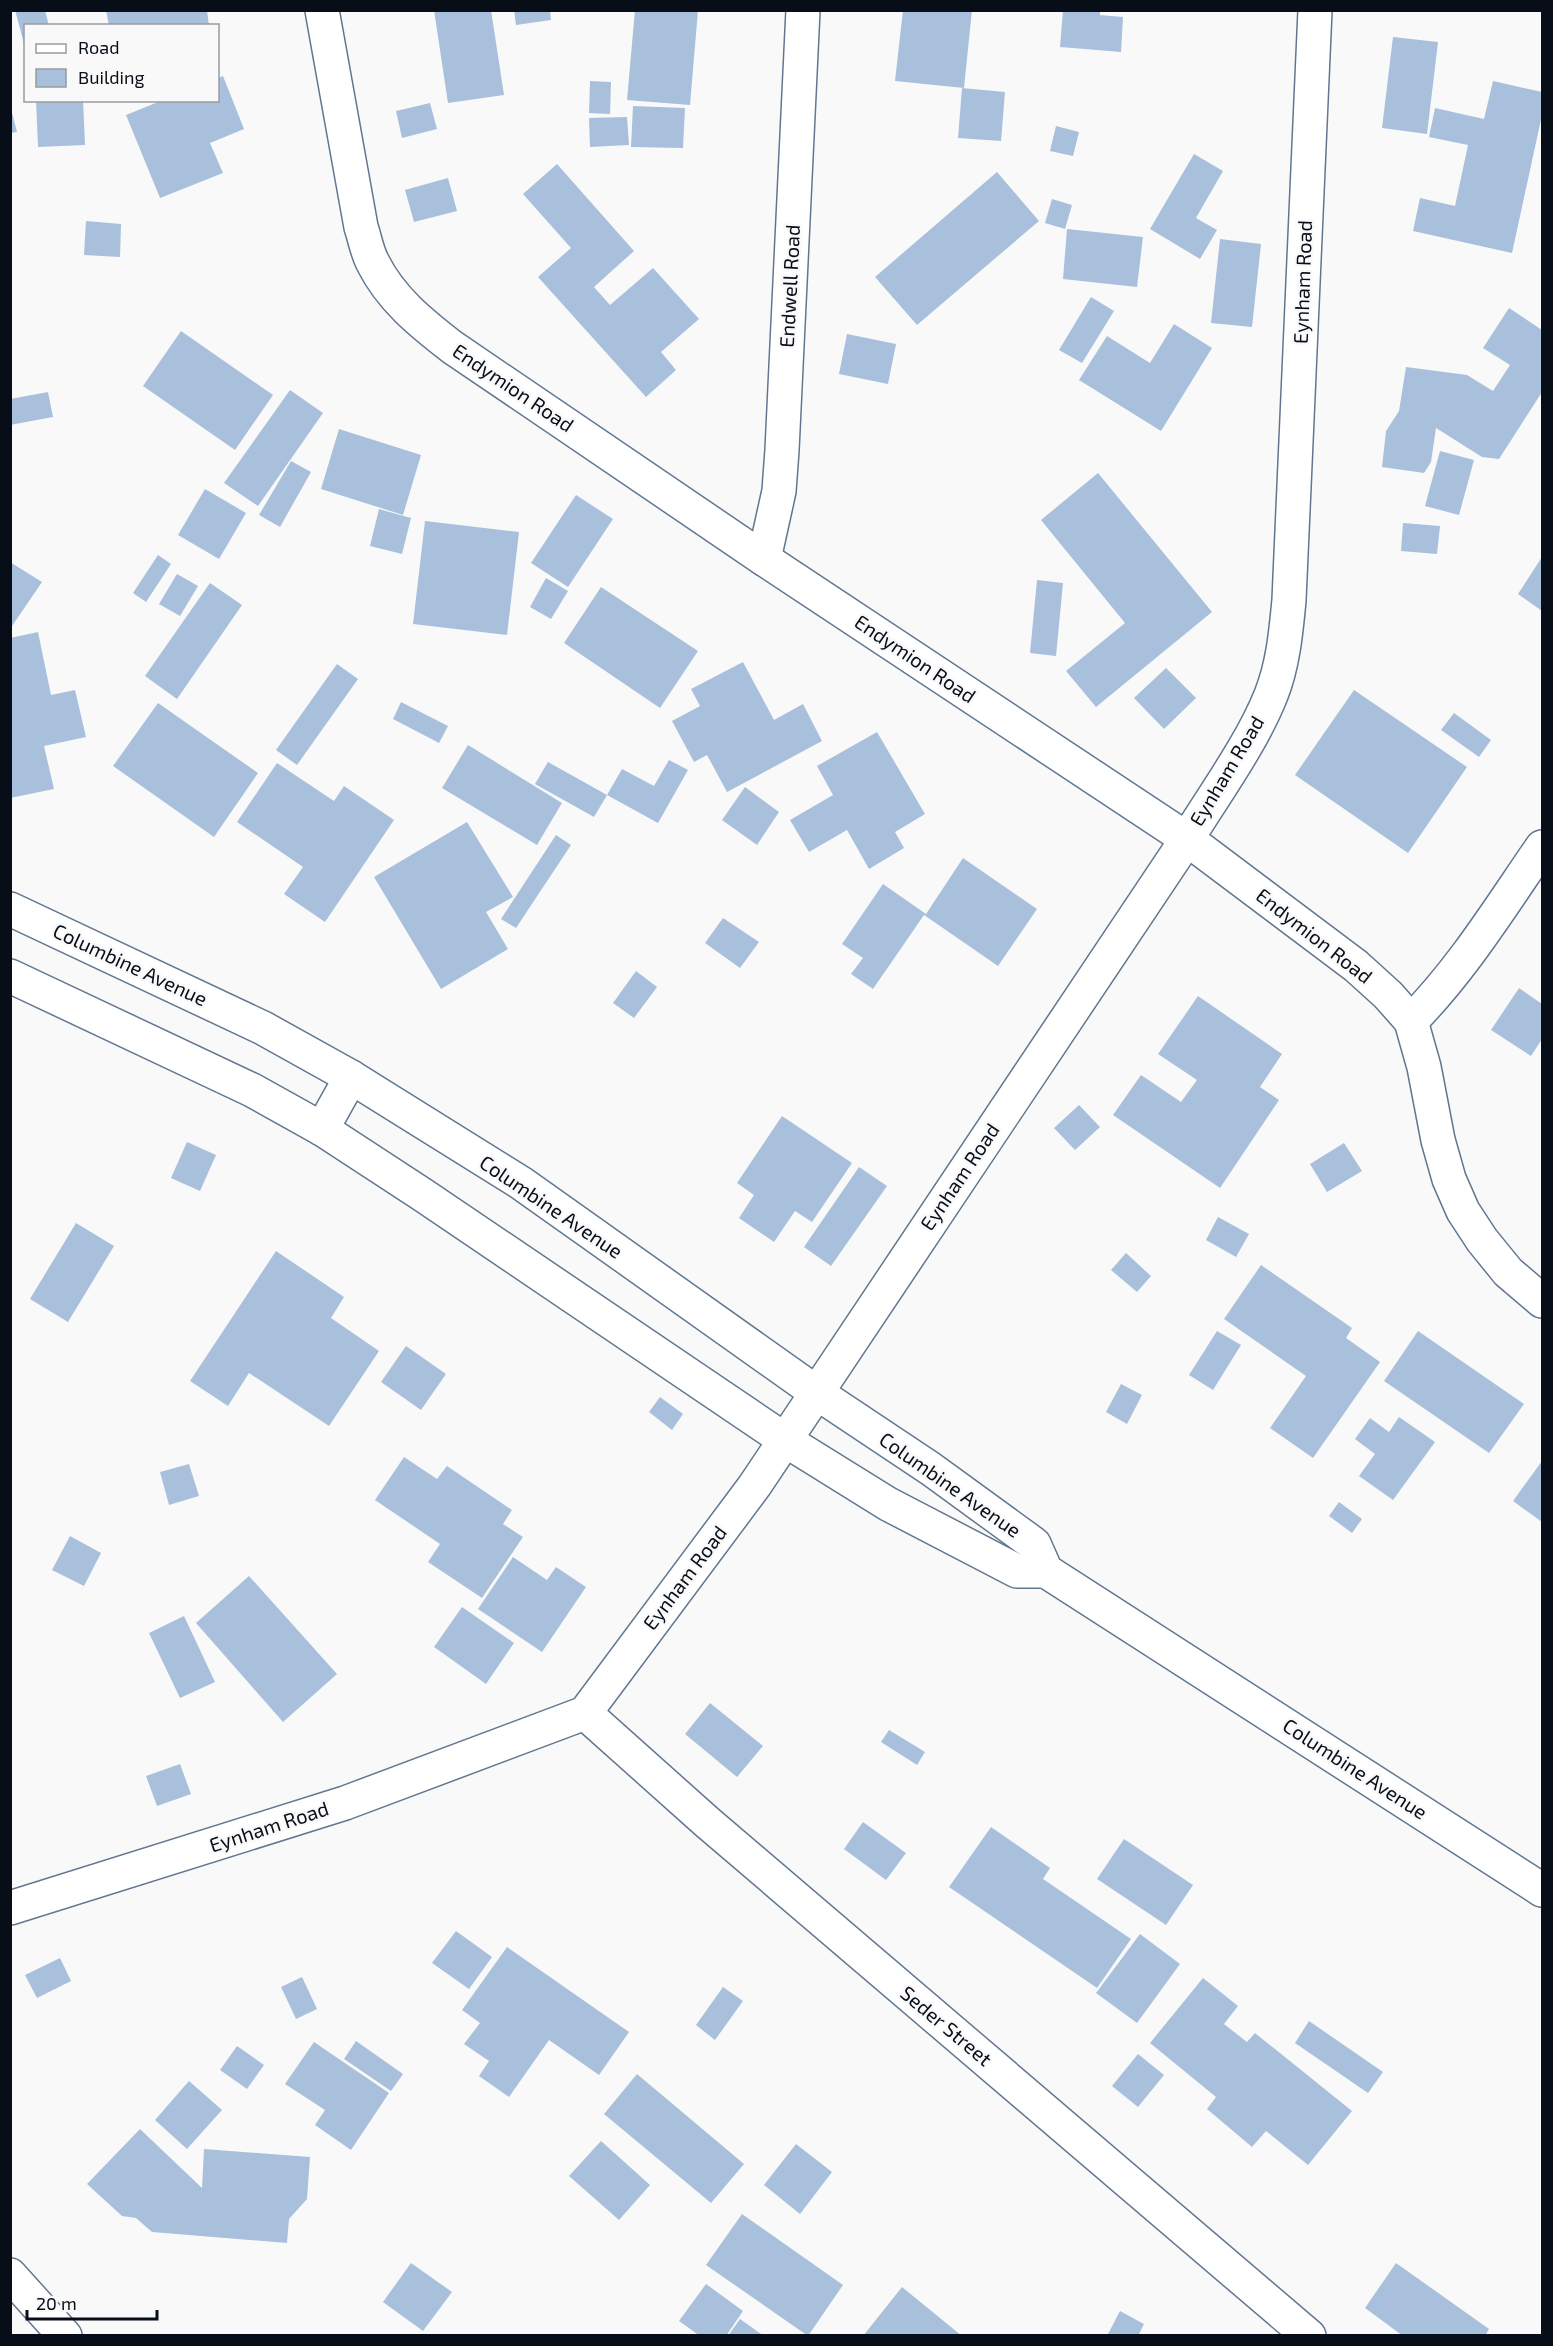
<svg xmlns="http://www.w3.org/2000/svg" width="1553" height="2346" viewBox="0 0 1553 2346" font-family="'Exo 2',sans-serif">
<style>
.building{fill:#a9c0dc}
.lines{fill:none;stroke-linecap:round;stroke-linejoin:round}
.street-casing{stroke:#617790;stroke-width:36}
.secondary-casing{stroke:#617790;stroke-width:36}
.street{stroke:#fff;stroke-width:33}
.secondary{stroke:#fff;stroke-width:33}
.labels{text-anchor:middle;stroke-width:5;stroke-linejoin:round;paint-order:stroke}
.street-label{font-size:20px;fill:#070e17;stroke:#f9f9f9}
</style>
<rect width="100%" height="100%" fill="#f9f9f9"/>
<g class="building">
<polygon points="15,10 45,10 49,26 26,26 26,51"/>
<polygon points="106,10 207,10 209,26 109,26"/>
<polygon points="434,10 491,10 504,95 448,103"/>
<polygon points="514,10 550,10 551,20 516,25"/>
<polygon points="635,10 698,10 690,105 627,100"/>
<polygon points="903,10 972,10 964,88 895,81"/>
<polygon points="1063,10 1100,10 1100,15 1123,17 1121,52 1060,47"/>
<polygon points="1393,37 1438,42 1427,134 1382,128"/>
<polygon points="223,76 244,129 210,143 223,173 160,198 126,115 163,100 218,100 218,78"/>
<polygon points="590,81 611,82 610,114 589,113"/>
<polygon points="1493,81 1542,92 1542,115 1512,253 1413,231 1420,198 1455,206 1468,145 1429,137 1435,108 1484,119"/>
<polygon points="962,88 1005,92 1001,141 958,138"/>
<polygon points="36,100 83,100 85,145 38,147"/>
<polygon points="430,103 437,129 402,138 396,111"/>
<polygon points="10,105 17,132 10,133"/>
<polygon points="633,106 685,108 683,148 631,147"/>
<polygon points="627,117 629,145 590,147 589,118"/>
<polygon points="1056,126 1079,132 1073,156 1050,151"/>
<polygon points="1194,154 1223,171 1196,218 1217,230 1200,259 1150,229"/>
<polygon points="557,164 634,251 594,287 610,305 653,268 699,319 661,352 676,370 646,397 538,277 571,248 523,194"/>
<polygon points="997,172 1039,221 917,325 875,277"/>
<polygon points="448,178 457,211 414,222 405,190"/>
<polygon points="1052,199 1072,205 1065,229 1045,223"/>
<polygon points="86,221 121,224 120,257 84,255"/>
<polygon points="1067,229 1143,237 1137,287 1063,279"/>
<polygon points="1220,239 1261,244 1252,327 1211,323"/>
<polygon points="1091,297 1114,311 1082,363 1059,350"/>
<polygon points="1509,308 1542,330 1542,392 1499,459 1482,457 1436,428 1431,462 1424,473 1382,467 1386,431 1399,411 1406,367 1467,375 1493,391 1510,365 1483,348"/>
<polygon points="1174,324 1212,348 1161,431 1079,380 1107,336 1150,363"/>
<polygon points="181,331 273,395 235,450 143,386"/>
<polygon points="847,334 896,344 888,384 839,374"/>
<polygon points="290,390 323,413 258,506 224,483"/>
<polygon points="48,392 53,417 10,425 10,399"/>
<polygon points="339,429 421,455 403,515 321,489"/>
<polygon points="1440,451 1474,460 1459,515 1425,506"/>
<polygon points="291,461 311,472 280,527 259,515"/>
<polygon points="1098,473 1212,612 1096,707 1066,671 1125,623 1041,520"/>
<polygon points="205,489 246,513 219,559 178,535"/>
<polygon points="576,495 613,519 568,587 531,563"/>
<polygon points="379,509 411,518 402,554 370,546"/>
<polygon points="425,521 519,532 507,635 413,624"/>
<polygon points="1403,523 1440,526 1437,554 1401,551"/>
<polygon points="158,555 171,564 146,602 133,593"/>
<polygon points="1542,557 1542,611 1518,594"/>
<polygon points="10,562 42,582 10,629"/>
<polygon points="177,574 198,586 180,616 159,604"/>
<polygon points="546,578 568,591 551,619 530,607"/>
<polygon points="1037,580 1063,583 1056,656 1030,653"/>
<polygon points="210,583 242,605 177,699 145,676"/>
<polygon points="601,587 698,651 660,708 564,643"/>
<polygon points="38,632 51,695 75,690 86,737 44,746 54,789 10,798 10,638"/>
<polygon points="743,662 774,720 803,704 822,741 727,792 707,755 694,762 672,721 700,706 691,689"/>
<polygon points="337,664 358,679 297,765 276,750"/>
<polygon points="1166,668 1196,698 1164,729 1134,698"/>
<polygon points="1354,690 1467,767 1408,853 1295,775"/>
<polygon points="401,702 448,726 439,743 393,719"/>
<polygon points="158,703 258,773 214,837 113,766"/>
<polygon points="1454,713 1491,740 1479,757 1441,730"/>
<polygon points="877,732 925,814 895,832 904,848 869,869 847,830 809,852 790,820 833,795 817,766"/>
<polygon points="468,745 562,803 537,845 442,788"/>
<polygon points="669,760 688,770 658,823 607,795 622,769 654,786"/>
<polygon points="548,762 607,795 594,817 535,784"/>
<polygon points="277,763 334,801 344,786 394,820 325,922 284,894 303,867 237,822"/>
<polygon points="745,787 779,812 757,845 722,820"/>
<polygon points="467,822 513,897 486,912 508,949 441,989 374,877"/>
<polygon points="556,835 571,845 516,928 501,919"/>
<polygon points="963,858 1037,909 998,966 924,915 873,989 851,974 863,958 842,944 883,884 926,914"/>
<polygon points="723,918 759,942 740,968 705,943"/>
<polygon points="636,971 657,987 634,1018 613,1003"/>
<polygon points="1519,988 1542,1004 1542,1039 1531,1056 1491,1030"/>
<polygon points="1198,996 1282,1054 1260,1087 1279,1100 1220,1188 1113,1115 1141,1075 1181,1102 1197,1080 1158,1054"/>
<polygon points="1079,1105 1100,1127 1075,1150 1054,1128"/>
<polygon points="782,1116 852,1163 812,1222 795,1211 774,1242 739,1218 754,1195 737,1183"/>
<polygon points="187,1142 216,1155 200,1191 171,1178"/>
<polygon points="1344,1143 1362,1171 1327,1192 1310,1164"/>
<polygon points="859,1167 887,1186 831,1266 804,1247"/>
<polygon points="1218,1217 1249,1234 1236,1257 1206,1240"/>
<polygon points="76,1223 114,1246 68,1322 30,1299"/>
<polygon points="276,1251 344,1297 331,1318 379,1351 329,1426 249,1373 228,1406 190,1381"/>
<polygon points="1126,1253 1151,1276 1137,1292 1111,1270"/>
<polygon points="1261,1265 1352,1328 1346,1338 1380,1362 1313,1458 1270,1428 1306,1376 1224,1319"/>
<polygon points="1217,1331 1241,1345 1213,1390 1189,1375"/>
<polygon points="1418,1331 1524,1404 1489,1453 1384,1381"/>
<polygon points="406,1346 446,1374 421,1410 381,1382"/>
<polygon points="1121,1384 1142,1395 1127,1424 1106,1412"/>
<polygon points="660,1397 683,1414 672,1430 649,1412"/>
<polygon points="1399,1417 1435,1442 1393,1500 1359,1476 1375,1454 1355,1439 1370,1418 1389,1432"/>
<polygon points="404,1457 437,1479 447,1466 512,1510 503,1524 523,1537 482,1598 428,1562 440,1544 375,1500"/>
<polygon points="1542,1461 1542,1522 1513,1501"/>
<polygon points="189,1464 199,1496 169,1505 160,1472"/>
<polygon points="1339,1502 1362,1519 1352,1533 1329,1516"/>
<polygon points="70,1536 101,1553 84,1586 52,1570"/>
<polygon points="513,1557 547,1580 556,1567 586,1587 542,1652 478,1609"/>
<polygon points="249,1576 337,1674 283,1722 196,1623"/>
<polygon points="462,1607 514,1643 486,1684 434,1647"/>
<polygon points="184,1616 215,1682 180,1698 149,1633"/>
<polygon points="710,1703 763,1746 737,1777 685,1734"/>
<polygon points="889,1730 925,1752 917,1765 881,1742"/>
<polygon points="180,1764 191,1794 157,1806 146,1776"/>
<polygon points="863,1822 906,1853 886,1880 844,1849"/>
<polygon points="991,1827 1050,1868 1043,1879 1131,1939 1097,1988 949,1887"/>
<polygon points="1124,1839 1193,1885 1166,1925 1097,1879"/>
<polygon points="456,1931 492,1957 469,1989 432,1963"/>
<polygon points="1140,1934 1180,1964 1137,2023 1096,1993"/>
<polygon points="507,1947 629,2032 599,2075 549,2040 509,2097 479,2076 489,2061 464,2044 480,2023 462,2010"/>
<polygon points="60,1958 71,1981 37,1998 25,1975"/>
<polygon points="302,1977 317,2009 296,2019 281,1987"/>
<polygon points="1203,1978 1238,2006 1224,2024 1247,2042 1255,2033 1352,2111 1308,2165 1266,2131 1252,2147 1207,2109 1216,2097 1150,2043"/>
<polygon points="723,1987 743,2001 715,2040 696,2025"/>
<polygon points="1309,2021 1383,2072 1368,2093 1295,2043"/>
<polygon points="356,2041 403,2074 391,2091 344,2059"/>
<polygon points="314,2042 389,2093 351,2150 315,2125 325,2110 285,2084"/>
<polygon points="237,2046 264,2065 247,2089 220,2070"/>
<polygon points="1138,2054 1164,2075 1138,2107 1112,2086"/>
<polygon points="637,2074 744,2164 711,2203 604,2114"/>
<polygon points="189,2081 222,2110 187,2149 155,2120"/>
<polygon points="140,2129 202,2188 204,2149 310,2157 307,2199 289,2219 287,2243 152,2232 136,2218 122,2216 87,2184"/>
<polygon points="601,2141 650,2185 619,2220 569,2176"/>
<polygon points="796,2144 832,2172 800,2214 764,2185"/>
<polygon points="742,2214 843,2285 808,2336 706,2265"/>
<polygon points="411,2263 452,2292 423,2331 383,2302"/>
<polygon points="1396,2263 1489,2329 1485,2336 1403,2336 1365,2308"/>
<polygon points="706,2284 743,2311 726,2336 700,2336 679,2321"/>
<polygon points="902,2287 962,2336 863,2336"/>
<polygon points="1120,2311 1144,2324 1138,2336 1107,2336"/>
<polygon points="740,2319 764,2336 728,2336"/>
</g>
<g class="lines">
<g class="street-casing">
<g id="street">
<path d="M 322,10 L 361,227 C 365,239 367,252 373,263 C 391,299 421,323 452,347 L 764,559 L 1187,839 L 1356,966 L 1388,995 L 1411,1021 L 1424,1067 L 1438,1140 L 1449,1179 L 1463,1211 L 1482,1240 L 1508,1272 L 1542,1301"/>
<polyline points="764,559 779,491 782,450 803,10"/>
<path d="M 1411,1021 C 1462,970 1501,906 1542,847"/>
<polyline points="585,1713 707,1822 1309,2336"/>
<path d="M 10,1908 L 345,1803 L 585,1713 L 755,1485 L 1187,839 C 1214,795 1252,743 1271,695 C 1283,665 1286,632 1289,600 L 1315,10"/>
<polyline points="10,2275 65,2336"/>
</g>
</g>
<g class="secondary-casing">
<g id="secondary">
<polyline points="10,909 263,1028 351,1077 521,1183 817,1393 931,1469 1034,1544 1046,1571 1542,1890"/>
<polyline points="10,976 252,1090 322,1129 423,1195 785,1440 888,1504 1017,1571 1046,1571"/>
<polyline points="322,1129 351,1077"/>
</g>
</g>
<use href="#street" class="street"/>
<use href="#secondary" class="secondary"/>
</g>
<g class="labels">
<g class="street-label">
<text transform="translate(1303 282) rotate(-88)" y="7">Eynham Road</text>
<text transform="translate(790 286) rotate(-87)" y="7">Endwell Road</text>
<text transform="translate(513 388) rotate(34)" y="7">Endymion Road</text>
<text transform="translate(915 659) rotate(34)" y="7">Endymion Road</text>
<text transform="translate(1227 771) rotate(-59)" y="7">Eynham Road</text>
<text transform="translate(1314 936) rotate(38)" y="7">Endymion Road</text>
<text transform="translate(130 965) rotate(25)" y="7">Columbine Avenue</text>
<text transform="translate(960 1177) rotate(-56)" y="7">Eynham Road</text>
<text transform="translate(551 1207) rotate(34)" y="7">Columbine Avenue</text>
<text transform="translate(950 1485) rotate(35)" y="7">Columbine Avenue</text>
<text transform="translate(685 1578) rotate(-53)" y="7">Eynham Road</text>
<text transform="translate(1355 1769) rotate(33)" y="7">Columbine Avenue</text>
<text transform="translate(269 1827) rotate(-18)" y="7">Eynham Road</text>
<text transform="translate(946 2026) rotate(40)" y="7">Seder Street</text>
</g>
</g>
<rect width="1553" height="2346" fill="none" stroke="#070e17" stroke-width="24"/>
<rect x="24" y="24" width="195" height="78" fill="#f9f9f9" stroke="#989b9f" stroke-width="1.5"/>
<rect x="36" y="44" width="30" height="9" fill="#ffffff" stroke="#989b9f" stroke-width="1.5"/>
<text x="78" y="54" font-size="18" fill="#070e17">Road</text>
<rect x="36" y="69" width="30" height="18" fill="#a9c0dc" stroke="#989b9f" stroke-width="1.5"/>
<text x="78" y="84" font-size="18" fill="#070e17">Building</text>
<path d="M27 2310v9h130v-9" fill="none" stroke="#070e17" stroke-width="3"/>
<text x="36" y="2310" font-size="18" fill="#070e17" stroke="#f9f9f9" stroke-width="4.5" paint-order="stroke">20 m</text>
</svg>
